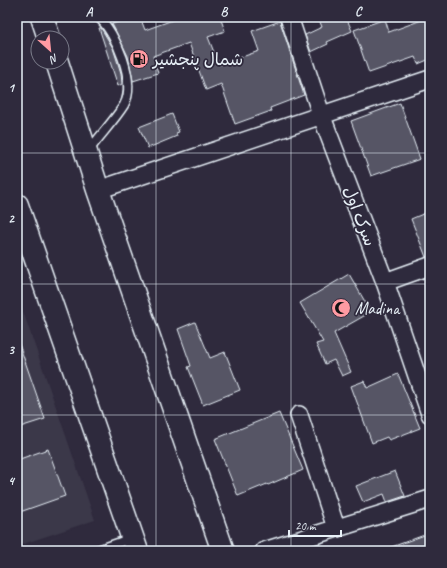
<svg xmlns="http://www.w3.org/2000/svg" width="447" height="568" viewBox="0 0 447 568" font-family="Caveat,'Playpen Sans Arabic',sans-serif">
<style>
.built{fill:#3b3749}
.building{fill:#575565;stroke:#e8f1f8}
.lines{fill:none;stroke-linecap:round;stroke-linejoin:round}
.service-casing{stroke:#e8f1f8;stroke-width:11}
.minor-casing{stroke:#e8f1f8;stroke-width:20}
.primary-casing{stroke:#e8f1f8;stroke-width:25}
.service{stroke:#2f2a3d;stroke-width:8}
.minor{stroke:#2f2a3d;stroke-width:17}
.primary{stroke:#2f2a3d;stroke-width:22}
.grid{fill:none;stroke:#e8f1f8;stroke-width:1;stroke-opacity:0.55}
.labels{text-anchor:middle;stroke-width:3.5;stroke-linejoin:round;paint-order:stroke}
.poi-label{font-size:17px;fill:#e8f1f8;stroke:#2f2a3d;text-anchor:start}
.street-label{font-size:17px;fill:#e8f1f8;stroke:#2f2a3d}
.neatline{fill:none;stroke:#e8f1f8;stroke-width:1.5}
.grid-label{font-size:13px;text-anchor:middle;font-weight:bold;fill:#e8f1f8}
</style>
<rect width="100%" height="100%" fill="#2f2a3d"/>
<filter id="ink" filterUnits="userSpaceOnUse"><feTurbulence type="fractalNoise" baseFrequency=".025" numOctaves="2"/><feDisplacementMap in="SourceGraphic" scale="8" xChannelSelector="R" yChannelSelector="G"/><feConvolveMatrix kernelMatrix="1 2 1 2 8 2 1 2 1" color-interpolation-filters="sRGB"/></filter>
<g filter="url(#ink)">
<polygon class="built" points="17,294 95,520 17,546"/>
<g class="building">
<polygon points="134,17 140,17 145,30 181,17 220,17 225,31 208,37 219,65 259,51 252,31 280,21 304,95 270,108 271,111 235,124 221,84 206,90 189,43 153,56 158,73 133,81 128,56 112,24"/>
<polygon points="318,17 346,17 352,31 327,42 328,44 311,52 305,35 322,27"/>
<polygon points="430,17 430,59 418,64 415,57 369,73 354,30 385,19 389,32"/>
<polygon points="99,28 101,28 113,48 121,73 122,84 118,86"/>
<polygon points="400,103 420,159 371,176 351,121"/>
<polygon points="172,114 179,132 176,133 177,136 148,148 139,127"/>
<polygon points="430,211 430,256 426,257 411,219"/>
<polygon points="349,274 371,312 334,333 351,372 342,376 334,360 325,364 316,344 323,342 300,303"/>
<polygon points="195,322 210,358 225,352 240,390 203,405 188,367 191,366 178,329"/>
<polygon points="17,344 19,344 45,419 17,428"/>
<polygon points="398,374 420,428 389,440 387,437 372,443 351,386 364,381 367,388"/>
<polygon points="279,413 303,470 268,485 267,484 238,496 215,439"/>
<polygon points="48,449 65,496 17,513 17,460"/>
<polygon points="395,471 405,496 387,502 384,494 363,502 356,486"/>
<polygon points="430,533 430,551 386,551 386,549"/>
</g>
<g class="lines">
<g class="service-casing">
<g id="service">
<path d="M 88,152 C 99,136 114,121 124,105 C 137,83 116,32 98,17"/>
<polyline points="95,551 132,538"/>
</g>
</g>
<g class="minor-casing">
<g id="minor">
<polyline points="289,17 322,117 385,282 430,414"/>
<polyline points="98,190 430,79"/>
<polyline points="385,282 430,266"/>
<polyline points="299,415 336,528"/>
<polyline points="264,551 430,499"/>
</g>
</g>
<g class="primary-casing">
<g id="primary">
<polyline points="42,17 49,38"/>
<polyline points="57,62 98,190 223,551"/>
<polyline points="17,205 137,551"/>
</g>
</g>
<use href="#service" class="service"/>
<use href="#minor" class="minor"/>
<use href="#primary" class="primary"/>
</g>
</g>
<path class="grid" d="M 156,17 L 156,551M 291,17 L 291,551M 17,153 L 430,153M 17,284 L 430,284M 17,415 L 430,415"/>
<defs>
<g id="fuel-disc" transform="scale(1)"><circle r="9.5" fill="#ff9aa2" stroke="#2f2a3d"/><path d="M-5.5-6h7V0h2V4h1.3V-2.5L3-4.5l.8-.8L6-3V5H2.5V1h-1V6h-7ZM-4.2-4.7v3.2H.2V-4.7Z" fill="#111"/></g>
<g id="mosque-disc" transform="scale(1)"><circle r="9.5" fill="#ff9aa2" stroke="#2f2a3d"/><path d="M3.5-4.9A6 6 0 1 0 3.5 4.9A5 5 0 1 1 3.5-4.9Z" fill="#111"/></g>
</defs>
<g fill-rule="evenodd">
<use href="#fuel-disc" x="139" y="59"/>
<use href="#mosque-disc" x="341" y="308"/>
</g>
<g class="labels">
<g class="poi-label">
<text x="153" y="65">شمال پنجشیر</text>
<text x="355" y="314">Madina</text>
</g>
<g class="street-label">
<text transform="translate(360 216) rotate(69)" y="6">سرک‌ اول</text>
</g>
</g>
<rect width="447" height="568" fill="none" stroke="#2f2a3d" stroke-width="44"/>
<g transform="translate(50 50) rotate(153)"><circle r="19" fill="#2f2a3d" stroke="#797a88"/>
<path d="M0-3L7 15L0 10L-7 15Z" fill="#ff9aa2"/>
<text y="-6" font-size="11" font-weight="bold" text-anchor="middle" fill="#e8f1f8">N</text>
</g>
<path d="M289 530v6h52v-6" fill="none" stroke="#e8f1f8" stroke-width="2"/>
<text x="295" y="530" font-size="12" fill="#e8f1f8" stroke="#2f2a3d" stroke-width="3" paint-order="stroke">20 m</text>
<rect x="22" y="22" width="403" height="524" class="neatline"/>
<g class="grid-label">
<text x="89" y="16">A</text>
<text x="224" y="16">B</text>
<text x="358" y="16">C</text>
<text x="11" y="92">1</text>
<text x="11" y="223">2</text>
<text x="11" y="354">3</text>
<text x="11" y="485">4</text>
</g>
</svg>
